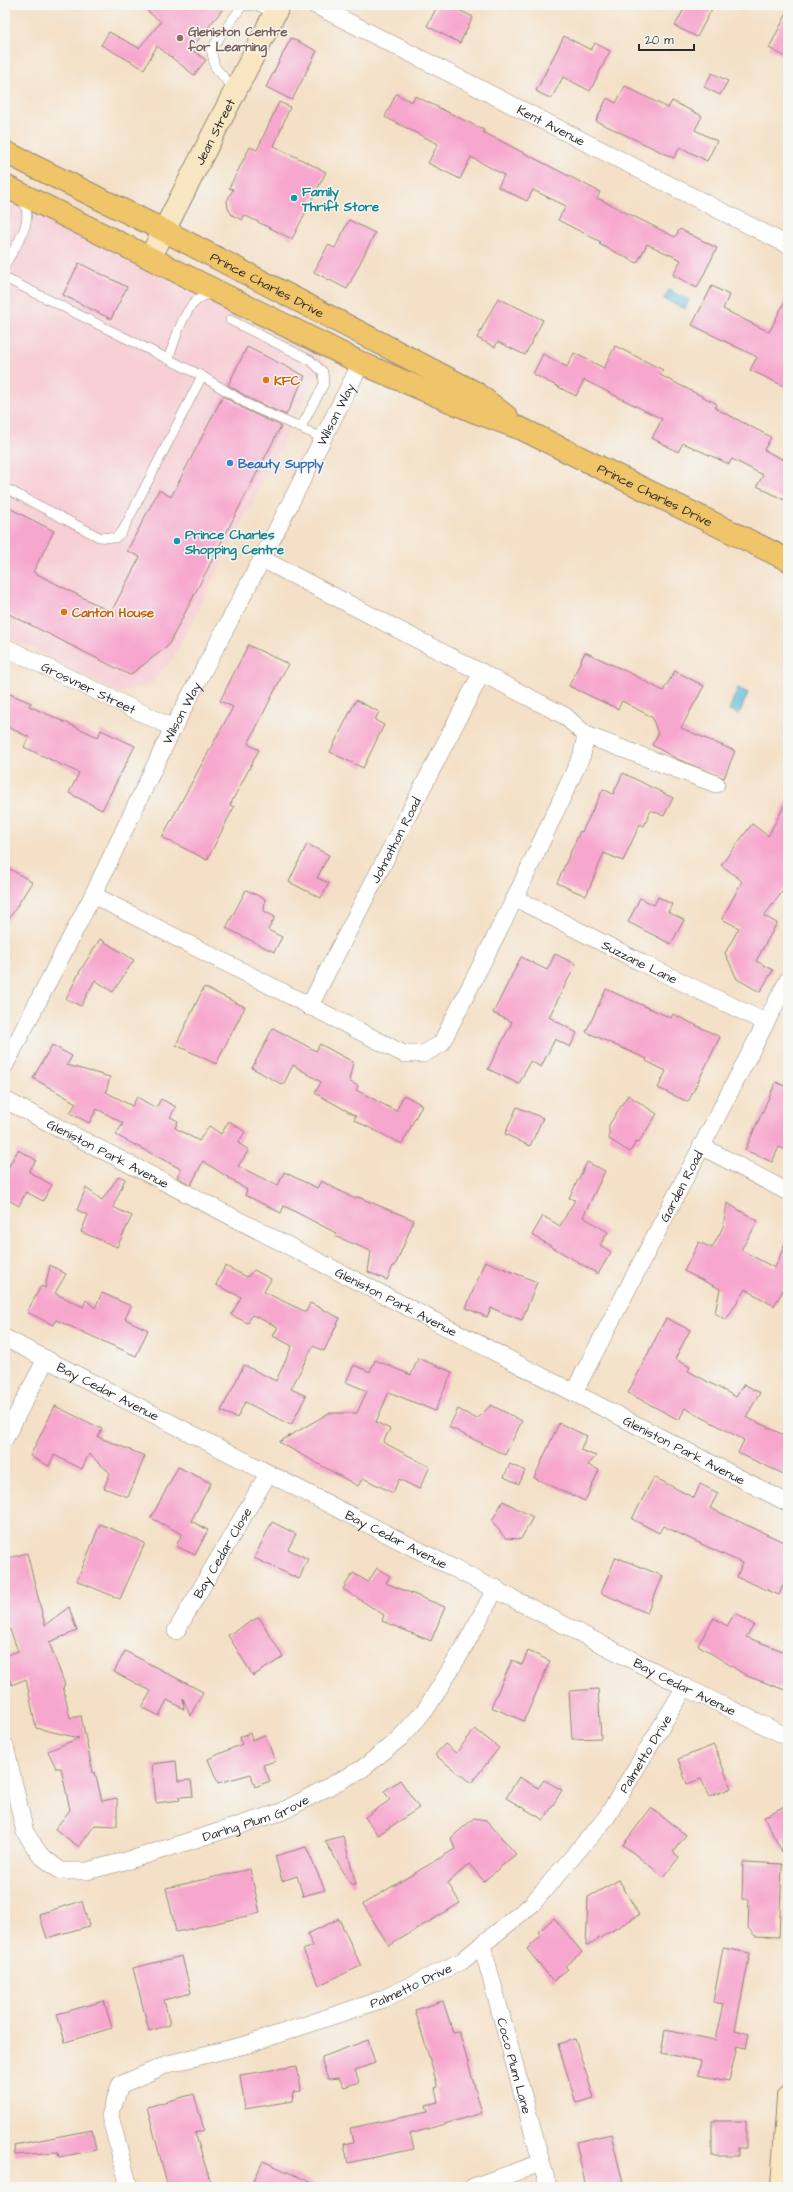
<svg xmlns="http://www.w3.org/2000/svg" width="793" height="2192" viewBox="0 0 793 2192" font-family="'Architects Daughter',sans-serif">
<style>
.built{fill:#f7cfd5}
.water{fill:#5fbfdd;stroke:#457584}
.building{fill:#f7a6cd}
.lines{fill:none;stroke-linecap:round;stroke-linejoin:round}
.lane-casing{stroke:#908678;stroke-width:10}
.street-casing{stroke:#908678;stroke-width:18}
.secondary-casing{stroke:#908678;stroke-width:24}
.highway-casing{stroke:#908678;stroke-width:24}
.lane{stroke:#fff;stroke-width:9}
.street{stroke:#fff;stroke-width:17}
.secondary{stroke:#f9e7c3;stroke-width:22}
.highway{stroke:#f0c469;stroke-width:22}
.education-dot{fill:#8d6e63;stroke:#f6f6f2;stroke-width:1.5}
.culture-dot{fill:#0f9aa8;stroke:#f6f6f2;stroke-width:1.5}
.food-dot{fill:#e8710a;stroke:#f6f6f2;stroke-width:1.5}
.shop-dot{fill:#3f7fe0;stroke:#f6f6f2;stroke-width:1.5}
.labels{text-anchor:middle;stroke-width:3;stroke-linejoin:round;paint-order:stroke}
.education-label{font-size:13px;font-weight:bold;fill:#785e54;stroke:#f6f6f2;text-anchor:start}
.street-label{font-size:13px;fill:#2b2b2b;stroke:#f6f6f2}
.culture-label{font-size:13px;font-weight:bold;fill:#0d838f;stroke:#f6f6f2;text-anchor:start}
.food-label{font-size:13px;font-weight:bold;fill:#c56008;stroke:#f6f6f2;text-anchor:start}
.shop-label{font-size:13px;font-weight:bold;fill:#366cbe;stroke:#f6f6f2;text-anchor:start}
</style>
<rect width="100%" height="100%" fill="#f6f6f2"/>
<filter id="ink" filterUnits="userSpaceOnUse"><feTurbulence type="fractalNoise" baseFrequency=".025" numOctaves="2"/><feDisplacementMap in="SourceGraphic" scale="8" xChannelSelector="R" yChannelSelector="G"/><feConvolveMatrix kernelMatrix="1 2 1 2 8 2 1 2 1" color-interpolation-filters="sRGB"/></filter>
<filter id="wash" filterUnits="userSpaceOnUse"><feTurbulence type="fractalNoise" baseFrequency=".012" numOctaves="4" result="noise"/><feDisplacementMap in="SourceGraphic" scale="16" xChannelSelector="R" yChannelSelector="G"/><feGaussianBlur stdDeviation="0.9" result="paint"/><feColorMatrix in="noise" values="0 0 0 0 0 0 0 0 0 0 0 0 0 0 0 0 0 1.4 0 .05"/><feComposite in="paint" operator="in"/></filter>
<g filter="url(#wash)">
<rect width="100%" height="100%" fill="#f4e0c6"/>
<polygon class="built" points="5,196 324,360 173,658 152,683 119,693 5,635"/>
<g class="water">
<polygon points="669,290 689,300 685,309 664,299"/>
<polygon points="738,688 748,693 739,714 729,710"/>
</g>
<g id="blocks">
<g class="building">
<polygon points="140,5 226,5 191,49 206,60 194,75 157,46 144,69 101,45 109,32 139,48 161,22"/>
<polygon points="438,5 449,5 473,17 460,43 427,26"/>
<polygon points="686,5 714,5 697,37 675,26"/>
<polygon points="788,11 788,58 769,48"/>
<polygon points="564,36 591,50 595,43 610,51 590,91 563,77 551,99 536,91"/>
<polygon points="291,38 317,51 292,100 266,87"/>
<polygon points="712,73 728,81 720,95 704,87"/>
<polygon points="625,86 668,108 672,101 702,116 695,130 717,141 707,161 680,147 674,158 596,121 607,98 616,103"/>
<polygon points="396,94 412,102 415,96 484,130 483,132 600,192 597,198 675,237 680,229 717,248 697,288 673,275 681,260 647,244 637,263 599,244 601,242 558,220 566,206 533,190 527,201 498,187 504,175 471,157 460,179 428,163 438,144 385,117"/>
<polygon points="279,102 290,107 274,146 326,172 292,239 244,215 242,220 232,215 228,208 227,201 233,189 229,188 250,147 257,150"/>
<polygon points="349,220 375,233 347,289 314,272 328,245 335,248"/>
<polygon points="79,263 127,287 111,319 63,295"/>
<polygon points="712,286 729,295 723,309 769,332 788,295 788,388 750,370 757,357 692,325"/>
<polygon points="498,298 543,320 525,355 498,342 495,347 477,338"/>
<polygon points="615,346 663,370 660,375 717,404 715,408 771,437 764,450 788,462 788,502 757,486 763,475 732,459 729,464 683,443 678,452 652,438 662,419 584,380 576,396 533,374 543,354 567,367 574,353 604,368"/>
<polygon points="247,347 305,376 286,415 252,400 228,385"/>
<polygon points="223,396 246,410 281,426 168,646 130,675 5,612 5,506 54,531 33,572 111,612 140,557 127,551 159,490 171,497"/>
<polygon points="248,645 288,664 248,744 259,750 230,805 234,807 207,860 162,837 233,707 220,701"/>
<polygon points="585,652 634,675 663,691 675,671 704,686 681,728 735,751 724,778 677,759 652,745 658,734 652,717 622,701 618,709 569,686"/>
<polygon points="5,692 31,703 29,706 98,737 101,730 135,746 102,810 69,793 79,773 24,747 29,737 5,726"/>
<polygon points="356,700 379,712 375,720 384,725 363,768 330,752"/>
<polygon points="623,773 673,798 664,816 651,810 644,826 640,824 623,861 604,853 586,896 557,883 580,831 582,832 603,789 613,794"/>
<polygon points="788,799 788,884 764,916 777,923 756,961 773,970 760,992 737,979 725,953 739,928 722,919 742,881 721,865 752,824 768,836"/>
<polygon points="307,844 329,855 317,878 329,883 321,898 289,882"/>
<polygon points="5,866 32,882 5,925"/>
<polygon points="246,890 265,899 264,911 275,917 268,930 282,937 274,952 226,928"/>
<polygon points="658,897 672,904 668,912 684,920 671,944 628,922 640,898 654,905"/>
<polygon points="100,939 134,960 113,992 95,980 81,1006 66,999 80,971"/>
<polygon points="555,954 576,964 549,1017 577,1033 570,1047 555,1039 541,1067 530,1061 519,1084 488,1069 512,1022 493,1013 521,957 547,970"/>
<polygon points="204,987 245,1007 216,1064 176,1045"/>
<polygon points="606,989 671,1018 673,1014 720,1037 688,1102 658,1088 666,1071 646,1061 647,1059 586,1032"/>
<polygon points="273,1028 316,1051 320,1044 353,1062 349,1081 358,1086 356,1090 396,1111 404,1095 422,1105 402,1144 354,1120 356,1116 315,1093 321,1082 293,1065 283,1085 252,1068"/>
<polygon points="52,1045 72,1056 67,1065 110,1077 106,1092 132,1106 137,1097 156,1108 161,1099 176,1107 170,1117 178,1121 175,1128 199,1141 209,1126 221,1134 229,1121 245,1132 238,1143 249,1150 238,1166 278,1186 284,1172 317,1188 321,1181 353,1198 358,1197 414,1220 395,1266 393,1266 387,1280 368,1272 371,1251 335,1236 336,1233 284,1206 281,1213 245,1195 247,1190 203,1161 191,1185 177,1177 181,1169 116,1135 123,1123 97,1109 89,1123 70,1113 76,1103 33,1078"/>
<polygon points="776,1082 788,1088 788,1151 779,1147 772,1162 745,1150"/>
<polygon points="628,1095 657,1114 638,1143 636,1142 630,1152 609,1139 609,1125"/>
<polygon points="517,1107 543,1118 530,1146 505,1134"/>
<polygon points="18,1150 36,1160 29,1172 52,1185 43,1201 26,1192 19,1206 5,1198 5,1173"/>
<polygon points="587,1162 605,1171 583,1217 608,1232 600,1245 611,1252 598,1274 532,1235 543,1216 560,1226 575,1200 569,1198"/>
<polygon points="119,1176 125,1179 113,1207 132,1216 117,1247 81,1232 88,1215 77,1210 86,1188 102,1200"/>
<polygon points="727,1203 758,1221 741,1250 775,1268 788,1236 788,1282 774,1306 745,1289 726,1320 715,1313 720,1289 684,1271 699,1242 712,1248 723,1227"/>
<polygon points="485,1261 537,1282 522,1320 491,1308 487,1317 466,1308"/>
<polygon points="50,1265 66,1274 55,1293 83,1307 86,1300 95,1308 102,1293 131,1306 125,1319 148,1330 136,1356 56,1320 53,1325 27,1312 41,1286 45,1288"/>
<polygon points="225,1266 247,1277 254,1270 271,1279 264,1292 306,1312 310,1303 340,1318 324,1351 313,1346 291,1389 306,1396 291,1425 245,1402 237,1418 221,1411 244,1365 276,1381 292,1346 273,1336 278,1327 252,1315 248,1323 231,1315 241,1297 216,1285"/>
<polygon points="666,1318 690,1330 675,1359 690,1367 688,1371 736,1397 744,1384 760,1393 746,1417 788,1437 788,1476 738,1453 744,1440 685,1408 679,1420 628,1393"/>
<polygon points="418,1358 452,1372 435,1411 389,1392 376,1422 390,1429 383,1442 430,1467 419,1489 399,1479 393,1493 363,1478 358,1486 279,1442 329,1413 357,1413 367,1391 346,1382 354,1365 370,1372 375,1360 411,1375"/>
<polygon points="491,1405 522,1421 505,1455 449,1427 458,1409 477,1419"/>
<polygon points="55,1406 102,1429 98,1437 145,1456 128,1497 104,1488 110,1473 89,1454 82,1469 54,1455 49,1466 30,1456"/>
<polygon points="559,1423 587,1436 580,1450 596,1456 588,1465 599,1470 585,1501 534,1478"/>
<polygon points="510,1464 525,1471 519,1484 504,1477"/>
<polygon points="178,1467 211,1483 191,1521 208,1530 195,1555 176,1546 182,1534 151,1518"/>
<polygon points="654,1477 694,1498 700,1484 718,1493 710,1508 788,1544 788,1574 779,1595 737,1577 742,1563 663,1526 659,1533 632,1519"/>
<polygon points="503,1501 533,1517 521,1539 505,1538 492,1521"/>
<polygon points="272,1522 296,1534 288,1549 308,1559 299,1579 254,1558"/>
<polygon points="100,1524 145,1543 120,1599 77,1581"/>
<polygon points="27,1553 45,1625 69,1607 77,1631 49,1642 65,1685 63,1686 70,1718 81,1716 93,1773 95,1772 102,1801 117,1798 117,1826 95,1825 79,1847 55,1829 70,1810 61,1768 56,1768 48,1751 79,1738 36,1728 26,1679 12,1685 5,1667 5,1656 18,1651 5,1616 5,1559"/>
<polygon points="616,1557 663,1576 647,1613 601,1593"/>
<polygon points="377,1568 390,1576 386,1583 445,1607 431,1641 382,1621 384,1615 343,1589 353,1573 368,1582"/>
<polygon points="735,1613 754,1625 746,1637 788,1653 788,1691 747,1676 698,1645 714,1618 727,1626"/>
<polygon points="259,1617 283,1657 253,1676 228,1635"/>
<polygon points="125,1651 203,1692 190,1716 183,1698 184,1709 167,1700 159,1716 142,1707 151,1691 114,1672"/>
<polygon points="528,1651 550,1661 524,1721 491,1707 512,1660 522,1665"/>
<polygon points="598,1689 601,1738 572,1739 569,1691"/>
<polygon points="475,1729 499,1748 471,1783 435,1755 445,1744 456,1753"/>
<polygon points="250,1733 252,1740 265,1735 275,1761 263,1765 270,1781 255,1787 251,1774 218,1783 208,1759 242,1744 240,1737"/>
<polygon points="714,1745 731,1788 709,1797 701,1779 687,1784 678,1759"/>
<polygon points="176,1761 178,1781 191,1780 193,1796 179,1797 180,1800 156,1803 152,1764"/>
<polygon points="519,1777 538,1788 544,1780 562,1790 544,1820 506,1798"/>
<polygon points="400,1780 419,1808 378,1835 365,1817 390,1800 384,1791"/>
<polygon points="788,1804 788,1846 783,1837 782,1852 764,1817"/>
<polygon points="651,1808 686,1835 673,1852 679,1857 664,1877 623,1845"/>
<polygon points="474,1818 486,1820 516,1854 484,1881 469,1864 448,1883 460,1903 389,1946 363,1904 455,1849 451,1838"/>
<polygon points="343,1836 356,1884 352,1886 325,1841"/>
<polygon points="306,1847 325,1890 303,1896 297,1876 282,1881 275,1856"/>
<polygon points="743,1862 782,1864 779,1937 755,1936 748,1928 749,1899 742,1899"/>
<polygon points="250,1869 260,1913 176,1932 166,1888"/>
<polygon points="619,1880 639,1915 586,1946 588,1897"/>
<polygon points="82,1901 89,1926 47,1938 39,1914"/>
<polygon points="554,1918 582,1952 565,1966 568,1969 553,1981 527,1949 541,1936 538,1932"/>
<polygon points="339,1919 361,1966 319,1985 303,1950 313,1946 307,1934"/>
<polygon points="723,1948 750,1953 735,2030 749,2034 746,2048 737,2046 729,2081 698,2075 701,2061 661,2053 665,2030 715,2040 723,2004 713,2002"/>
<polygon points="182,1956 191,1993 164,2000 170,2025 149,2031 133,1968"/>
<polygon points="104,2001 112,2028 65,2042 57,2014"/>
<polygon points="443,2001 453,2032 459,2031 482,2113 410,2134 414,2149 348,2163 344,2144 353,2142 350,2128 428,2112 426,2105 438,2102 435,2088 438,2087 415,2010"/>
<polygon points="575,2039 594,2098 576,2103 558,2044"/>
<polygon points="368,2040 375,2063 355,2070 359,2082 344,2087 339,2078 328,2079 322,2063 322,2057"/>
<polygon points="297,2066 301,2091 293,2092 292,2101 245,2109 240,2075"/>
<polygon points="194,2094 204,2130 195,2133 212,2187 168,2187 147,2107"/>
<polygon points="712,2121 746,2121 746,2148 738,2148 738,2156 712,2156"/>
<polygon points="92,2130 96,2150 59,2157 58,2152 15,2155 14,2145"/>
<polygon points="611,2134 624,2187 586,2187 576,2142"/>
<polygon points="263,2161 321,2187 251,2187"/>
</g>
</g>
</g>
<g filter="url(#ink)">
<use href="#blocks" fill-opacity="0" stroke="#908678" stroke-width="1"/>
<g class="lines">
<g class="lane-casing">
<g id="lane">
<polyline points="235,90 215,67 211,49 242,6 257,5 274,14"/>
<path d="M 5,265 C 14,248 38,218 21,200"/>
<polyline points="5,278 202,376 249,405 323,438"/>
<polyline points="230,320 310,360 323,372 324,384 301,427"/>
<path d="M 168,359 C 177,338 185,294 214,294"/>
<polyline points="5,488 99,537 115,538 122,532 202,376"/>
</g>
</g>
<g class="street-casing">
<g id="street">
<path id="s1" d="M 315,5 L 788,245"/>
<path id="s2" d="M 5,647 L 173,728"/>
<polyline points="586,735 716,784"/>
<polyline points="93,895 404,1054 423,1054 441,1044 515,898 582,755 586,735 565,716 262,559"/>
<path id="s3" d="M 515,898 L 642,963 L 765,1022"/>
<path id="s4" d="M 309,1007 L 482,672"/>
<path id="s5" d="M 5,1065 L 93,895 L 173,728 L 262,559 L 361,363"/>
<path id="s6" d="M 5,1100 L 788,1503"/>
<polyline points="701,1146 788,1192"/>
<path id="s7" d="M 5,1338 L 685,1687 L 788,1737"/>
<path id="s8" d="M 574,1392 L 788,980"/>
<polyline points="5,1438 46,1359"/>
<path id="s9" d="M 176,1631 L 268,1474"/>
<path id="s10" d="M 5,1746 L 25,1832 L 40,1855 L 61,1871 L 87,1871 L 133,1859 L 281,1812 L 362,1769 L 400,1738 L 426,1709 L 463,1649 L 496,1588"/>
<path id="s11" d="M 482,1945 L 548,2187"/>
<path id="s12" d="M 129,2187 L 110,2116 L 120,2085 L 168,2064 L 249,2044 L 383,1999 L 462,1961 L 532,1904 L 606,1818 L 685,1687"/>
<polyline points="473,2187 541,2163"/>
</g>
</g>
<g class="secondary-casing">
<g id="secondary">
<path id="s13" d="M 150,258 L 279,5"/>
<polyline points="782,2187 788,2097"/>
</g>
</g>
<g class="highway-casing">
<g id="highway">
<path id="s14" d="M 5,152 L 163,230 L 476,393 L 507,417"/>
<path id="s15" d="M 5,186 L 361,363 L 473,411 L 522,429 L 788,560"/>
</g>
</g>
<use href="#lane" class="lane"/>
<use href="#street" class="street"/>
<use href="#secondary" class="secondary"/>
<use href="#highway" class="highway"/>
</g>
</g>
<circle class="education-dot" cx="180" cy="38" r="4"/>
<g class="culture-dot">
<circle cx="294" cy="198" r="4"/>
<circle cx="177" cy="541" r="4"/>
</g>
<g class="food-dot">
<circle cx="266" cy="380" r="4"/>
<circle cx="64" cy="612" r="4"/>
</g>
<circle class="shop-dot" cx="230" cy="463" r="4"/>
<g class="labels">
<g class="education-label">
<text x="188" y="36">Gleniston Centre<tspan x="188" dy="15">for Learning</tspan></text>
</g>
<g class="street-label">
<text dy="5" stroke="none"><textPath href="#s1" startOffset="265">Kent Avenue</textPath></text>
<text dy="5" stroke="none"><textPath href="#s13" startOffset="142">Jean Street</textPath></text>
<text dy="5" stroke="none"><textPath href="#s14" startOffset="294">Prince Charles Drive</textPath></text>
<text dy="5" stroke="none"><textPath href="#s5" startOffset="730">Wilson Way</textPath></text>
<text dy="5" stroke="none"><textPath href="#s15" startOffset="720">Prince Charles Drive</textPath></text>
<text dy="5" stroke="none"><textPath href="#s2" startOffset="93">Grosvner Street</textPath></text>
<text dy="5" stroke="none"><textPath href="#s5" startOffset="394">Wilson Way</textPath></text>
<text dy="5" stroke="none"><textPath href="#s4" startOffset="188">Johnathon Road</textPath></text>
<text dy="5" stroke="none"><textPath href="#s3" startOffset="140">Suzzane Lane</textPath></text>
<text dy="5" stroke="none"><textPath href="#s6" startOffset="116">Gleniston Park Avenue</textPath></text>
<text dy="5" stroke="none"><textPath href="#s8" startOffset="232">Garden Road</textPath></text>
<text dy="5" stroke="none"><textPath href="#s6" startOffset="440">Gleniston Park Avenue</textPath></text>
<text dy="5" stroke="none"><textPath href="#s7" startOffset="116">Bay Cedar Avenue</textPath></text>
<text dy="5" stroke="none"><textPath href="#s6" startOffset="764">Gleniston Park Avenue</textPath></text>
<text dy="5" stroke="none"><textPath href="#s7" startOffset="440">Bay Cedar Avenue</textPath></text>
<text dy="5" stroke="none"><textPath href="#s9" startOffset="91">Bay Cedar Close</textPath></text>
<text dy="5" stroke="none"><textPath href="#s7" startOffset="764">Bay Cedar Avenue</textPath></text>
<text dy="5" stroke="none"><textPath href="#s12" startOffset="750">Palmetto Drive</textPath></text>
<text dy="5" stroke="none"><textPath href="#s10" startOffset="345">Darlng Plum Grove</textPath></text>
<text dy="5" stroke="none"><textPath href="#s12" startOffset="414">Palmetto Drive</textPath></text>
<text dy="5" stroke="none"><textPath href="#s11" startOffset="125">Coco Plum Lane</textPath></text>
</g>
<g class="culture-label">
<text x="302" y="196">Family<tspan x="302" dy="15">Thrift Store</tspan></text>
<text x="185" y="539">Prince Charles<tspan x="185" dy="15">Shopping Centre</tspan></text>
</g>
<g class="food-label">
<text x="274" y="385">KFC</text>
<text x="72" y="617">Canton House</text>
</g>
<g class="shop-label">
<text x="238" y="468">Beauty Supply</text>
</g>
</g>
<rect width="793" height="2192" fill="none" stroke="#f6f6f2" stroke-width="20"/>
<path d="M639 44v6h55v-6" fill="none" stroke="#2b2b2b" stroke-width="2"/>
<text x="645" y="44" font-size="12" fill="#2b2b2b" stroke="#f6f6f2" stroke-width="3" paint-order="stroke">20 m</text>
</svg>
